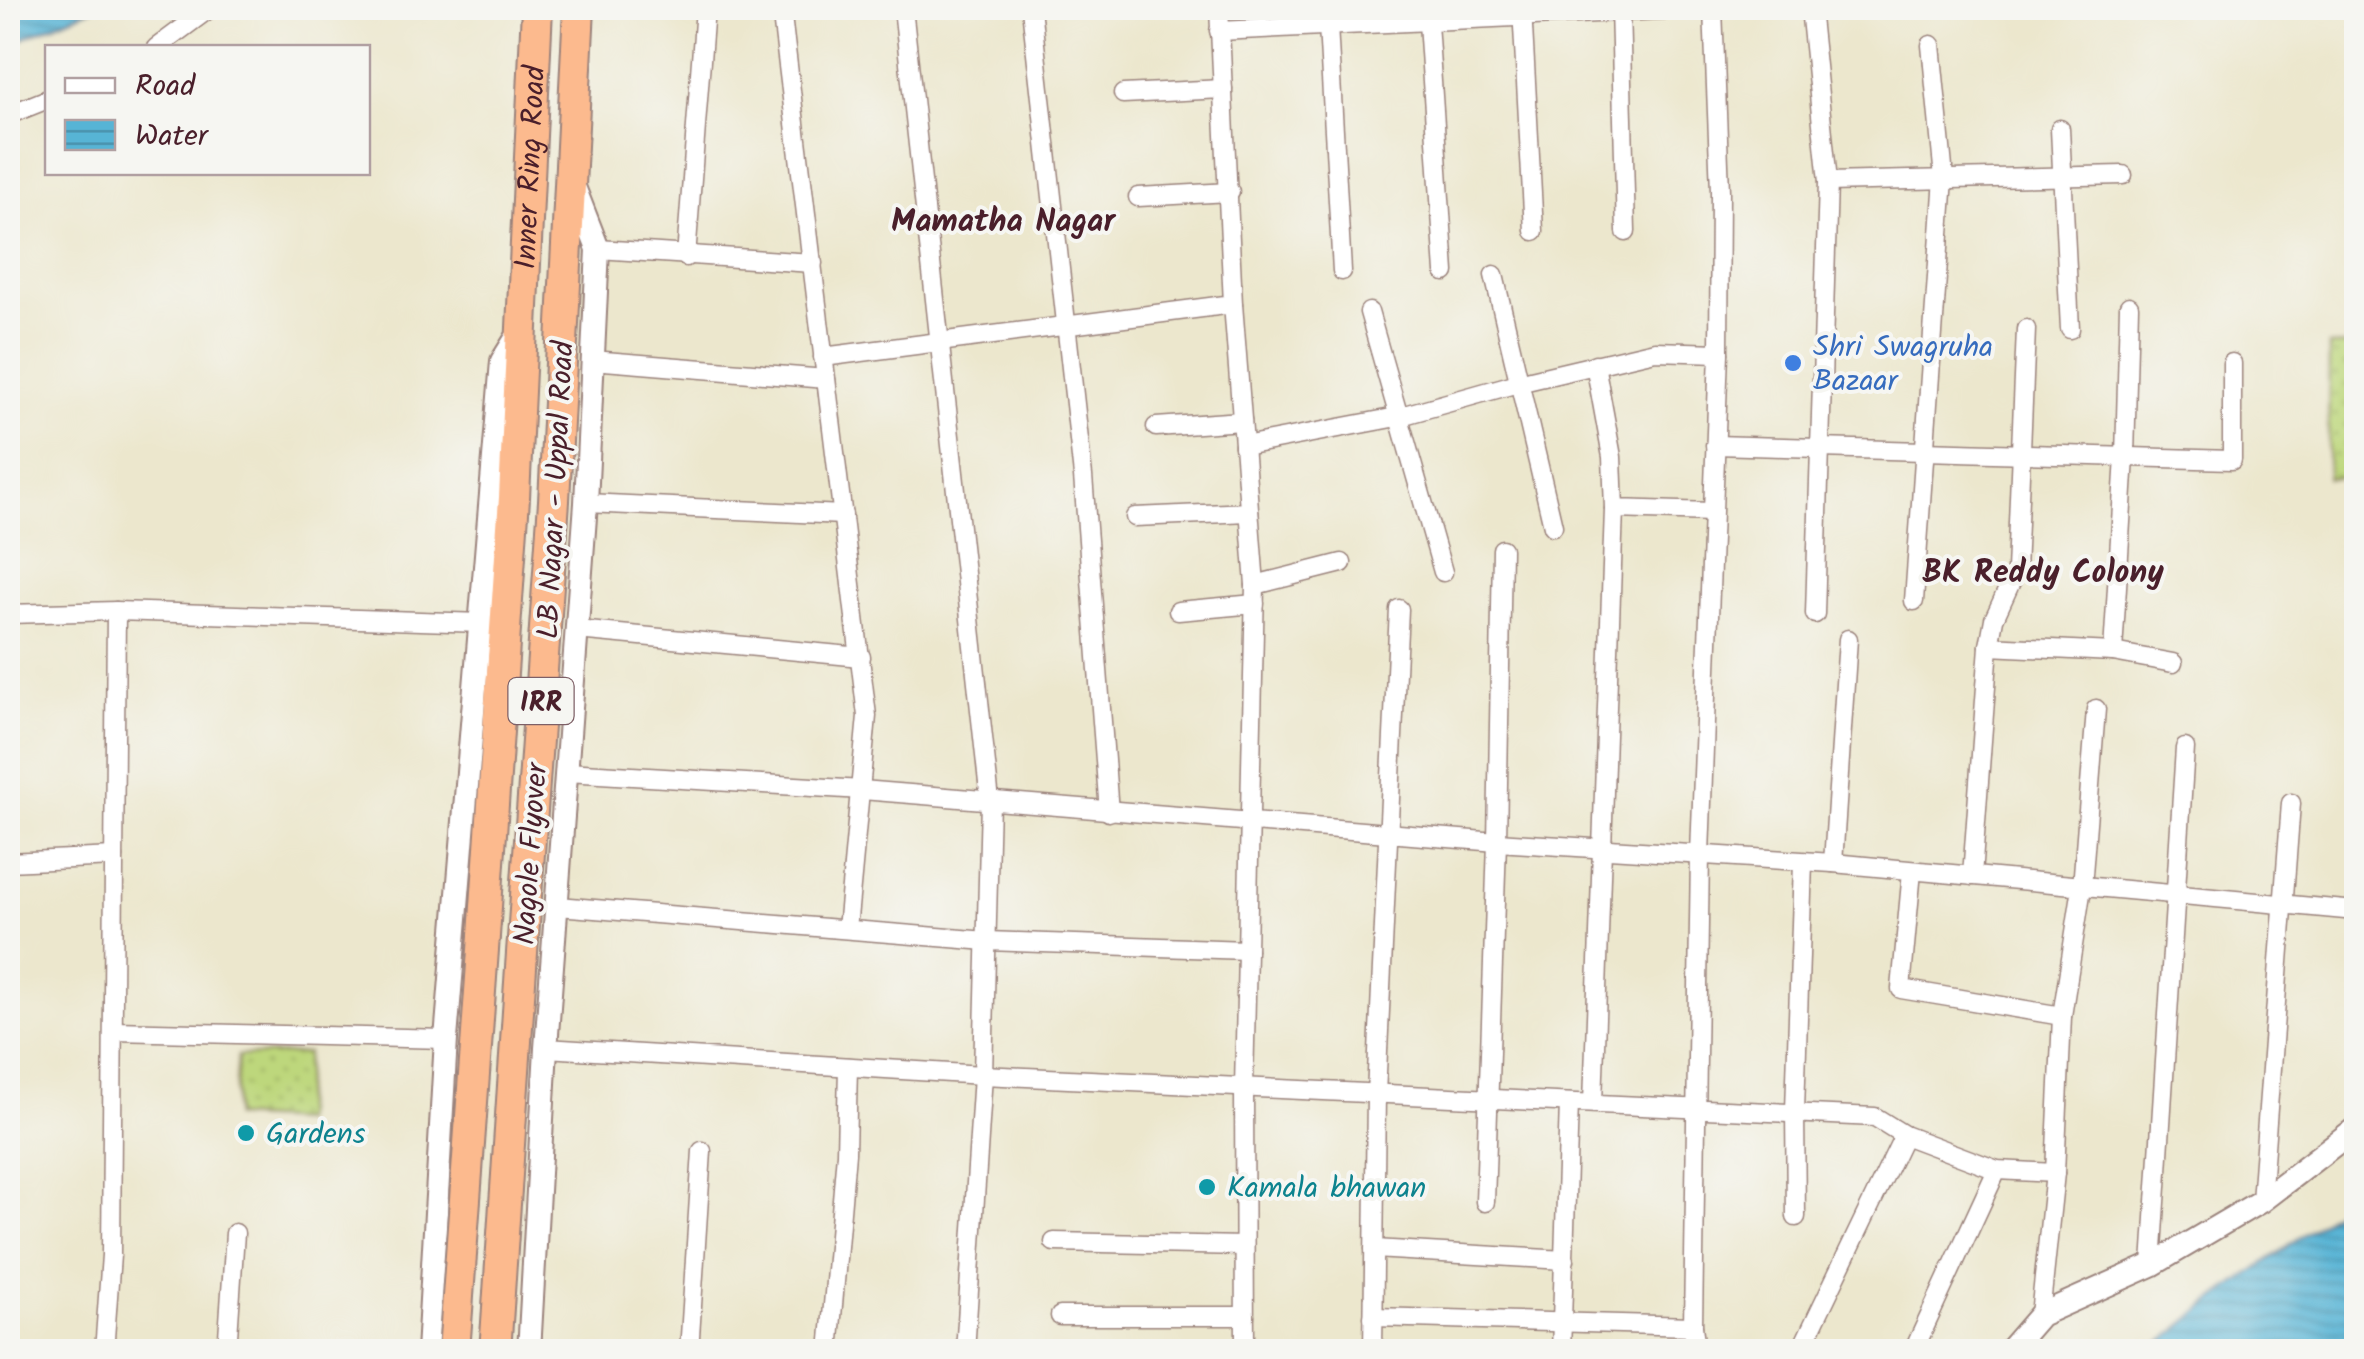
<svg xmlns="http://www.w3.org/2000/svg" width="2364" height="1359" viewBox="0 0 2364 1359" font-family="Kalam,sans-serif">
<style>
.grass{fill:url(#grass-dots);stroke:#847b54;stroke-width:2.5}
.water{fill:url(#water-rules);stroke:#506a80;stroke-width:2.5}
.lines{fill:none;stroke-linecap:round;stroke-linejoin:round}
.minor-casing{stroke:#9b837c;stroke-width:21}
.tertiary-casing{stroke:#9b837c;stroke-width:26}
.trunk-casing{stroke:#9b837c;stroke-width:34}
.minor{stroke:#fff;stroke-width:18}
.tertiary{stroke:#fff;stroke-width:22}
.trunk{stroke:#fcba8e;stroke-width:30}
.trunk-bridge-casing{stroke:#9b837c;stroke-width:34;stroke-linecap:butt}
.trunk-bridge{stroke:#fcba8e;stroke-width:30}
.shop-dot{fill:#3f7fe0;stroke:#f6f6f2;stroke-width:4}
.culture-dot{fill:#0f9aa8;stroke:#f6f6f2;stroke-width:4}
.labels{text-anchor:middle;stroke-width:8;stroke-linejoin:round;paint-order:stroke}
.shield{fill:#f6f6f2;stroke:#7e6067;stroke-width:2.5}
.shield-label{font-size:28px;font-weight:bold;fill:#4a1f2b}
.street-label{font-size:30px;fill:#4a1f2b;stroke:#f6f6f2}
.shop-label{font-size:30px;fill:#366cbe;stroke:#f6f6f2;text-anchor:start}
.culture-label{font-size:30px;fill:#0d838f;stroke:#f6f6f2;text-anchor:start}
.neighbourhood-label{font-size:32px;font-weight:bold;fill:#4a1f2b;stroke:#f6f6f2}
</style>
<defs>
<pattern id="grass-dots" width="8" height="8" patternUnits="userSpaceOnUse" patternTransform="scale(2.5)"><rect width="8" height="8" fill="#bdd77c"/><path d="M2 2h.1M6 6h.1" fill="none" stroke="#a4b86b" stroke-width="1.8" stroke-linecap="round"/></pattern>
<pattern id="water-rules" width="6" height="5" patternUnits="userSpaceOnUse" patternTransform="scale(2.5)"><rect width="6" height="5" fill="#57b4d5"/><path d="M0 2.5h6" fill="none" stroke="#4a92ad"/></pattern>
</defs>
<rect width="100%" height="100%" fill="#f6f6f2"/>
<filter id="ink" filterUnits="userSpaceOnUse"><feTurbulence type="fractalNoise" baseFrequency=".01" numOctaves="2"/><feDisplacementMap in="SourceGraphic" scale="20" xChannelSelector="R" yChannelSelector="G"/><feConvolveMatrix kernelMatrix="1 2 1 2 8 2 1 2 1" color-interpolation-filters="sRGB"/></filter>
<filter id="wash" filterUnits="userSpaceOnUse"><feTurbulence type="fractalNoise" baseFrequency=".0048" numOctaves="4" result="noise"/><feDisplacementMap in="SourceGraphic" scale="40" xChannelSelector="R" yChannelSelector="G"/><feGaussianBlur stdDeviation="2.25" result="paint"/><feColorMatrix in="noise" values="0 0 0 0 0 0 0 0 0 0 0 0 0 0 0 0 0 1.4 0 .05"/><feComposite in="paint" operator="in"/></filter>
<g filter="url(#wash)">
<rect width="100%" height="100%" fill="#ece7cd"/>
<g class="grass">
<polygon points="2356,345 2356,477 2328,478 2329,346"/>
<polygon points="307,1053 302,1121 234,1117 238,1056"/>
</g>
<g class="water">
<polygon points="8,8 93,8 8,45"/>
<polygon points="2356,1197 2356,1351 2151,1351 2212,1301"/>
</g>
</g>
<g filter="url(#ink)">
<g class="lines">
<g class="minor-casing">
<g id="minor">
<polyline points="781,8 867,716 847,929"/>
<polyline points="903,8 990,801 983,1075 965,1352"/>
<polyline points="1031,8 1083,476 1109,812"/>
<polyline points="1219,8 1233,304 1255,585 1244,1088 1245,1352"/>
<polyline points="1327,8 1342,271"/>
<polyline points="1427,8 1445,272"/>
<polyline points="1522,8 1534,231"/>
<polyline points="1620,8 1626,232"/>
<polyline points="1810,8 1828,182 1815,614"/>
<polyline points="1219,31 1704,8"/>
<polyline points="156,48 210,8"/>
<polyline points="1123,94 1223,89"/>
<polyline points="8,115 48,99"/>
<polyline points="2060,129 2070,329"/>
<polyline points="1828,182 2123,175"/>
<polyline points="1138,197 1230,192"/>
<polyline points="598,249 813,263"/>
<polyline points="686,257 705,8"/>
<polyline points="1494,275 1553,526"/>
<polyline points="1369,312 1443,572"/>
<polyline points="823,357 1233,304"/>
<polyline points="592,360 826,379"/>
<polyline points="1595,364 1612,457 1614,509 1712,512"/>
<polyline points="1156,427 1242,421"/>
<polyline points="1715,445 2232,460 2232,363"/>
<polyline points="1244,446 1397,417 1518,383 1655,351 1719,353"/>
<polyline points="586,503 843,515"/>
<polyline points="1135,517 1249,512"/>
<polyline points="1255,585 1342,563"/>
<polyline points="1914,601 1944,178 1931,45"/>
<polyline points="1178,611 1255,604"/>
<polyline points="8,614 116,611 482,623"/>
<polyline points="577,630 861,657"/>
<polyline points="1989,646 2113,652 2173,663"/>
<polyline points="2113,652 2125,457 2129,306"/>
<polyline points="567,772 862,790 1497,842 1833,863 2356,911"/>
<polyline points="8,862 114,857"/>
<polyline points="1833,863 1848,639"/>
<polyline points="1912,871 1901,989 2062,1016"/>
<polyline points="1972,876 1989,646 1994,619 2016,571 2026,329"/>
<polyline points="558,906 987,941 1247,950"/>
<polyline points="114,1031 446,1039"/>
<polyline points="546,1048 983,1075 1875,1117 1904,1135 1997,1170 2055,1173"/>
<polyline points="1593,1103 1614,509"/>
<polyline points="2261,1201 2291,803"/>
<polyline points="1485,1202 1497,842 1502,549"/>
<polyline points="1796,1217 1795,1111 1803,862"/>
<polyline points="1054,1242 1244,1246"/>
<polyline points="1374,1249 1565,1260"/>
<polyline points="2152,1265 2185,748"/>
<polyline points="2040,1315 2055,1173 2062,1016 2082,887 2096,709"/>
<polyline points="1060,1316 1245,1316"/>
<polyline points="1373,1317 1693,1326"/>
<polyline points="104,1352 111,1255 116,611"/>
<polyline points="227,1352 235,1233"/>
<polyline points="689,1352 702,1151"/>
<polyline points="829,1352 846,1153 848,1067"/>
<polyline points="1373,1352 1376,1094 1399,609"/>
<polyline points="1561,1352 1569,1103"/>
<polyline points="1696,1352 1693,1326 1700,854 1719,353 1720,191 1713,8"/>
<polyline points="1800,1352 1904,1135"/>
<polyline points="1913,1352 1997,1170"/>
</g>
</g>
<g class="tertiary-casing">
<g id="tertiary">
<polyline points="428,1352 446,1039 502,361 522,329"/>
<polyline points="529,1352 546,1048 586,503 598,249 574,187"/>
<polyline points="2008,1352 2040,1315 2152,1265 2261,1201 2356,1128"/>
</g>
</g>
<g class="trunk-casing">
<g id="trunk">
<path id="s1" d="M 484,936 L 514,498 L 537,8"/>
<polyline points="523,938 554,501 579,8"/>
</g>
</g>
<use href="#minor" class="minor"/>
<use href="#tertiary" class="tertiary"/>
<use href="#trunk" class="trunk"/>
<g class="trunk-bridge-casing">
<g id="trunk-bridge">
<polyline points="454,1352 484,936"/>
<polyline points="495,1352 523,938"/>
</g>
</g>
<use href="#trunk-bridge" class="trunk-bridge"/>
</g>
</g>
<circle class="shop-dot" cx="1793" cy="363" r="10"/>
<g class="culture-dot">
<circle cx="246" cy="1133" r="10"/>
<circle cx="1207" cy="1187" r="10"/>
</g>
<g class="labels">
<rect class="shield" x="508.5" y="678" width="65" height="46" rx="8"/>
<g class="shield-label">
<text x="541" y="711">IRR</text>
</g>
<g class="street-label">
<text dy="10" stroke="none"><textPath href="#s1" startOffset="770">Inner Ring Road</textPath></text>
<text transform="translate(555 490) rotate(-87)" y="10">LB Nagar - Uppal Road</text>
<text transform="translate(530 854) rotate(-86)" y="10">Nagole Flyover</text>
</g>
<g class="shop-label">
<text x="1813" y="356">Shri Swagruha<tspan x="1813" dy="34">Bazaar</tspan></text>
</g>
<g class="culture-label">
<text x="266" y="1143">Gardens</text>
<text x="1227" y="1197">Kamala bhawan</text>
</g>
<g class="neighbourhood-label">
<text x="1003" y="231">Mamatha Nagar</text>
<text x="2043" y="582">BK Reddy Colony</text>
</g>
</g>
<rect width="2364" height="1359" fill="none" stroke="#f6f6f2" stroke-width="40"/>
<rect x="45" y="45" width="325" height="130" fill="#f6f6f2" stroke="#b1a0a2" stroke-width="2.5"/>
<rect x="65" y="78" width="50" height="15" fill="#ffffff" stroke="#b1a0a2" stroke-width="2.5"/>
<text x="135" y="95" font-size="30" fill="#4a1f2b">Road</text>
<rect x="65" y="120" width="50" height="30" fill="url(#water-rules)" stroke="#b1a0a2" stroke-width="2.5"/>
<text x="135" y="145" font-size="30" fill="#4a1f2b">Water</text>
</svg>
